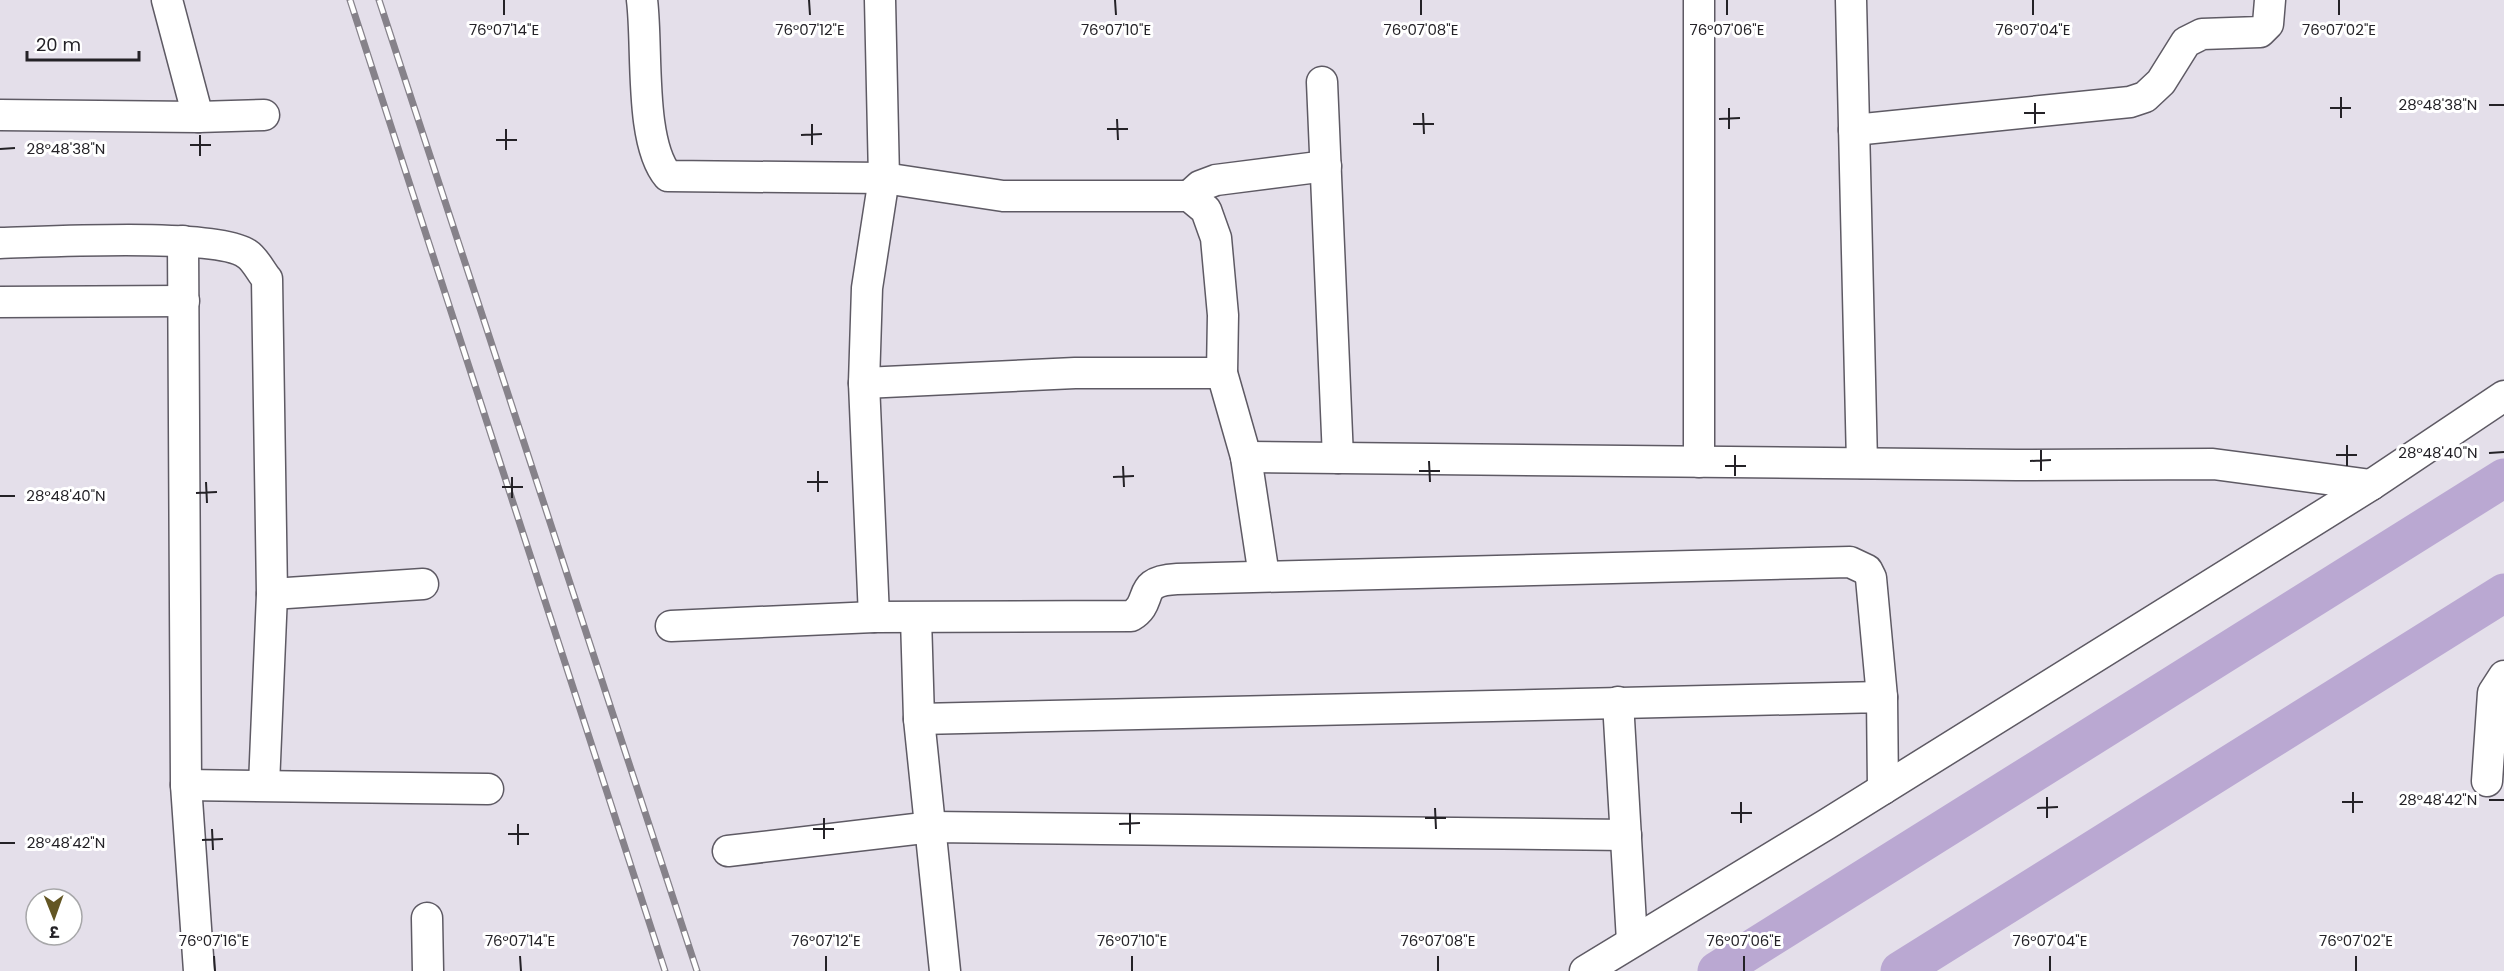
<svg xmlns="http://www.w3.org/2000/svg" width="2504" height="971" viewBox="0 0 2504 971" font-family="Poppins,'Noto Sans Devanagari',sans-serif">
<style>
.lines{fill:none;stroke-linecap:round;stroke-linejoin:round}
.canal{stroke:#baa8d2;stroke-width:39}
.minor-casing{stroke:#5e5a64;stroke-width:33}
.minor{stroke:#fff;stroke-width:30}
.rail-casing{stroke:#86828a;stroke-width:7}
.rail{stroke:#fff;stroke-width:4.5;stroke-dasharray:14;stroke-linecap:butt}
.ticks{fill:none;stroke:#242227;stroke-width:2}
.ticks-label{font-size:15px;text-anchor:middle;fill:#242227;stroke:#fff;stroke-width:6;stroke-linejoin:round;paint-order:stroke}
</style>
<rect width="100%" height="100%" fill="#e4dfea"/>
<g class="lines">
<g class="canal">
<polyline points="1717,971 2504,478"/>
<polyline points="1900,971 2504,593"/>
</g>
<g class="minor-casing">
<g id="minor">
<polyline points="167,0 198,117"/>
<path d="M 642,0 C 648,47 639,142 668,176 L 884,178 L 1003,196 L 1189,196 L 1206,210 L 1216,238 L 1223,315 L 1222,373 L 1246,457 L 1264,576"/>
<polyline points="1851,0 1862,463"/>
<polyline points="1322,82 1338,458"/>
<polyline points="0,115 198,117 264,115"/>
<polyline points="1854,130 2130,102 2145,97 2161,82 2186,42 2202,34 2260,32 2268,24 2270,0"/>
<polyline points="1189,196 1200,186 1216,180 1326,166"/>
<polyline points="183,241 186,785 199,971"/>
<path d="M 0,243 C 46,242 216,232 247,254 C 255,259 261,272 267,279 L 272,594 L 264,785"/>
<polyline points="0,302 184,301"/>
<polyline points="864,383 1075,373 1222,373"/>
<polyline points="1246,457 2016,465 2213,464 2371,485"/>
<polyline points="1699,462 1699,0"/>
<polyline points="272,594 423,584"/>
<polyline points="874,617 864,383 867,288 884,178 880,0"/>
<polyline points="916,618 919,719 945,971"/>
<path d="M 671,626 L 874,617 L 1131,616 C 1155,602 1134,581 1177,579 L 1850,562 L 1867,570 L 1871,578 L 1882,697"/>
<polyline points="1618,702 1632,941"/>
<polyline points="919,719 1882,697 1883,789"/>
<polyline points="2487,781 2493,693 2504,676"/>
<polyline points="186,785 488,789"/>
<polyline points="728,851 932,827 1626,835"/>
<polyline points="427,918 428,971"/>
<polyline points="1585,971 1827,824 2371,485 2504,396"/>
</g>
</g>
<use href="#minor" class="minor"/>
<g class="rail-casing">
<g id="rail">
<polyline points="350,0 665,971"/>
<polyline points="379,0 697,971"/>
</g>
</g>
<use href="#rail" class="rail"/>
</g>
<path class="ticks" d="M 504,0 L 504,15M 809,0 L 810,15M 1115,0 L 1116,15M 1421,0 L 1421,15M 1727,0 L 1727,15M 2033,0 L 2033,15M 2339,0 L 2339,15M 2341,97 L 2341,118M 2035,103 L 2035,124M 2489,105 L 2504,105M 1729,108 L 1729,129M 2330,108 L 2351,108M 1423,113 L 1424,134M 2024,113 L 2045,113M 1117,119 L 1118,140M 1719,119 L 1740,118M 812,124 L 812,145M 1413,124 L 1434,124M 506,129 L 506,150M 1107,129 L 1128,129M 200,135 L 200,156M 801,135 L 822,134M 496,140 L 517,140M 190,145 L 211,145M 0,149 L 15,148M 2347,445 L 2347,466M 2041,450 L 2041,471M 2489,453 L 2504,452M 1735,455 L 1735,476M 2336,455 L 2357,455M 1429,461 L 1430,482M 2030,461 L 2051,460M 1123,466 L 1124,487M 1725,466 L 1746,466M 818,471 L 818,492M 1419,471 L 1440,471M 512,477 L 512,498M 1113,477 L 1134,476M 206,482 L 207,503M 807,482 L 828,482M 502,487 L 523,487M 196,493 L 217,492M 0,496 L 15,496M 2353,792 L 2353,813M 2047,797 L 2047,818M 2489,800 L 2504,800M 1741,802 L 1741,823M 2342,802 L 2363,802M 1435,808 L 1436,829M 2037,808 L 2058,807M 1130,813 L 1130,834M 1731,813 L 1752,813M 824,818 L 824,839M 1425,818 L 1446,818M 518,824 L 518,845M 1119,824 L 1140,823M 212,829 L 213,850M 813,829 L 834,829M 508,834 L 529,834M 202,840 L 223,839M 0,843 L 15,843M 214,956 L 215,971M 520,956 L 521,971M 826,956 L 826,971M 1132,956 L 1132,971M 1438,956 L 1438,971M 1744,956 L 1744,971M 2050,956 L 2050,971M 2356,956 L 2356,971"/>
<g class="ticks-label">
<text x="504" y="35">76°07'14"E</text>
<text x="810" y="35">76°07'12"E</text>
<text x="1116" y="35">76°07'10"E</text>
<text x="1421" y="35">76°07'08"E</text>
<text x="1727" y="35">76°07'06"E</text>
<text x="2033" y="35">76°07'04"E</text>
<text x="2339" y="35">76°07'02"E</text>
<text x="2438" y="110">28°48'38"N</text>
<text x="66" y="154">28°48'38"N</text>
<text x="2438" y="458">28°48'40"N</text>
<text x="66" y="501">28°48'40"N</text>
<text x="2438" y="805">28°48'42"N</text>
<text x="66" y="848">28°48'42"N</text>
<text x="214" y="946">76°07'16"E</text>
<text x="520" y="946">76°07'14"E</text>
<text x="826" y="946">76°07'12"E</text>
<text x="1132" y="946">76°07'10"E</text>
<text x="1438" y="946">76°07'08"E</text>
<text x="1744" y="946">76°07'06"E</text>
<text x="2050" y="946">76°07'04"E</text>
<text x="2356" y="946">76°07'02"E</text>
</g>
<g transform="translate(54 917) rotate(179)"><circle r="28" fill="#ffffff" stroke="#a7a7a9" stroke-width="1.5"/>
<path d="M0-4.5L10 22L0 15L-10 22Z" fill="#635623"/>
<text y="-9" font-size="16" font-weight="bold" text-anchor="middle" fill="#242227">उ</text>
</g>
<path d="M27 51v9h112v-9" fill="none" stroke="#242227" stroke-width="3"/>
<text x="36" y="51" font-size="18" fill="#242227" stroke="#ffffff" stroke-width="4.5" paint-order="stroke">20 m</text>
</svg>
